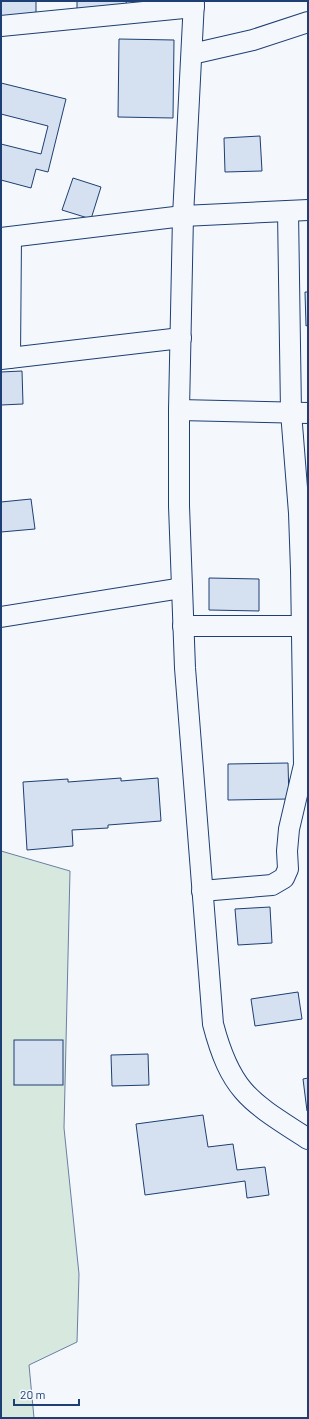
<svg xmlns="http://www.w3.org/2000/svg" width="309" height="1419" viewBox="0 0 309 1419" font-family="Barlow,sans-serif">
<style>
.green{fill:#d7e8df;stroke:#687fa3}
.building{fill:#d5e0f0;stroke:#1d3f73}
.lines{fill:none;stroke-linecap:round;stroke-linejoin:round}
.street-casing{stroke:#1d3f73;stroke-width:22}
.street{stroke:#f4f7fb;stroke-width:20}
</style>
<rect width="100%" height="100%" fill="#f4f7fb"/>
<polygon class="green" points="1,851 70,871 64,1128 79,1274 77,1342 29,1365 34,1418 1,1418"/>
<g class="building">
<polygon points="1,1 36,1 36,15 1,16"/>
<polygon points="77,1 126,1 127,7 77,10"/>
<polygon points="119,39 174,40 173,118 118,117"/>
<polygon points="1,83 66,99 48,172 36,169 31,188 1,180 1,144 41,154 48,126 1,114"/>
<polygon points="260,136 262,171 225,172 224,138"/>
<polygon points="73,178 101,187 91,219 62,210"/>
<polygon points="305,292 308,292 308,325 306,326"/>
<polygon points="22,371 23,404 1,405 1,372"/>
<polygon points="31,499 35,529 1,532 1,502"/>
<polygon points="209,578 259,579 259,611 209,610"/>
<polygon points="288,763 289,799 228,800 228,764"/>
<polygon points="121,778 121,781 158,778 161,821 108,825 108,828 72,830 73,846 27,850 23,782 68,779 68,782"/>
<polygon points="270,907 272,943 238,945 235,909"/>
<polygon points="298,992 302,1019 255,1026 251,999"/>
<rect x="14" y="1040" width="49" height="45"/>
<polygon points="148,1054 149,1085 112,1086 111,1055"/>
<polygon points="308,1078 308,1111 307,1111 303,1079"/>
<polygon points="203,1115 208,1147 233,1144 237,1170 265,1167 269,1195 247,1198 245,1181 145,1195 136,1124"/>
</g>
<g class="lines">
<g class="street-casing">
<g id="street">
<path d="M 194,1 L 183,216 L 179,410 L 179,506 L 185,668 L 213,1024 C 231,1093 251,1102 308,1139"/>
<polyline points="1,26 194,7"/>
<polyline points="192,54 253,40 308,22"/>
<polyline points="1,238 183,216 308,210"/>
<polyline points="10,358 11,237"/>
<polyline points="1,359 181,338"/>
<polyline points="179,410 308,413"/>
<polyline points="1,617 182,588"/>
<polyline points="183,626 308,626"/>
<polyline points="202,891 272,885 284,878 288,869 287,851 289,829 304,765 301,570 299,513 291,412 288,211"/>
</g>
</g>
<use href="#street" class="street"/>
</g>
<rect width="309" height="1419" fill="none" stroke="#1d3f73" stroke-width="4"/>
<path d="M14 1399v6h65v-6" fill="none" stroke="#1d3f73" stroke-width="2"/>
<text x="20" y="1399" font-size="12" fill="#1d3f73" stroke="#f4f7fb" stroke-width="3" paint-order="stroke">20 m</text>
</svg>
